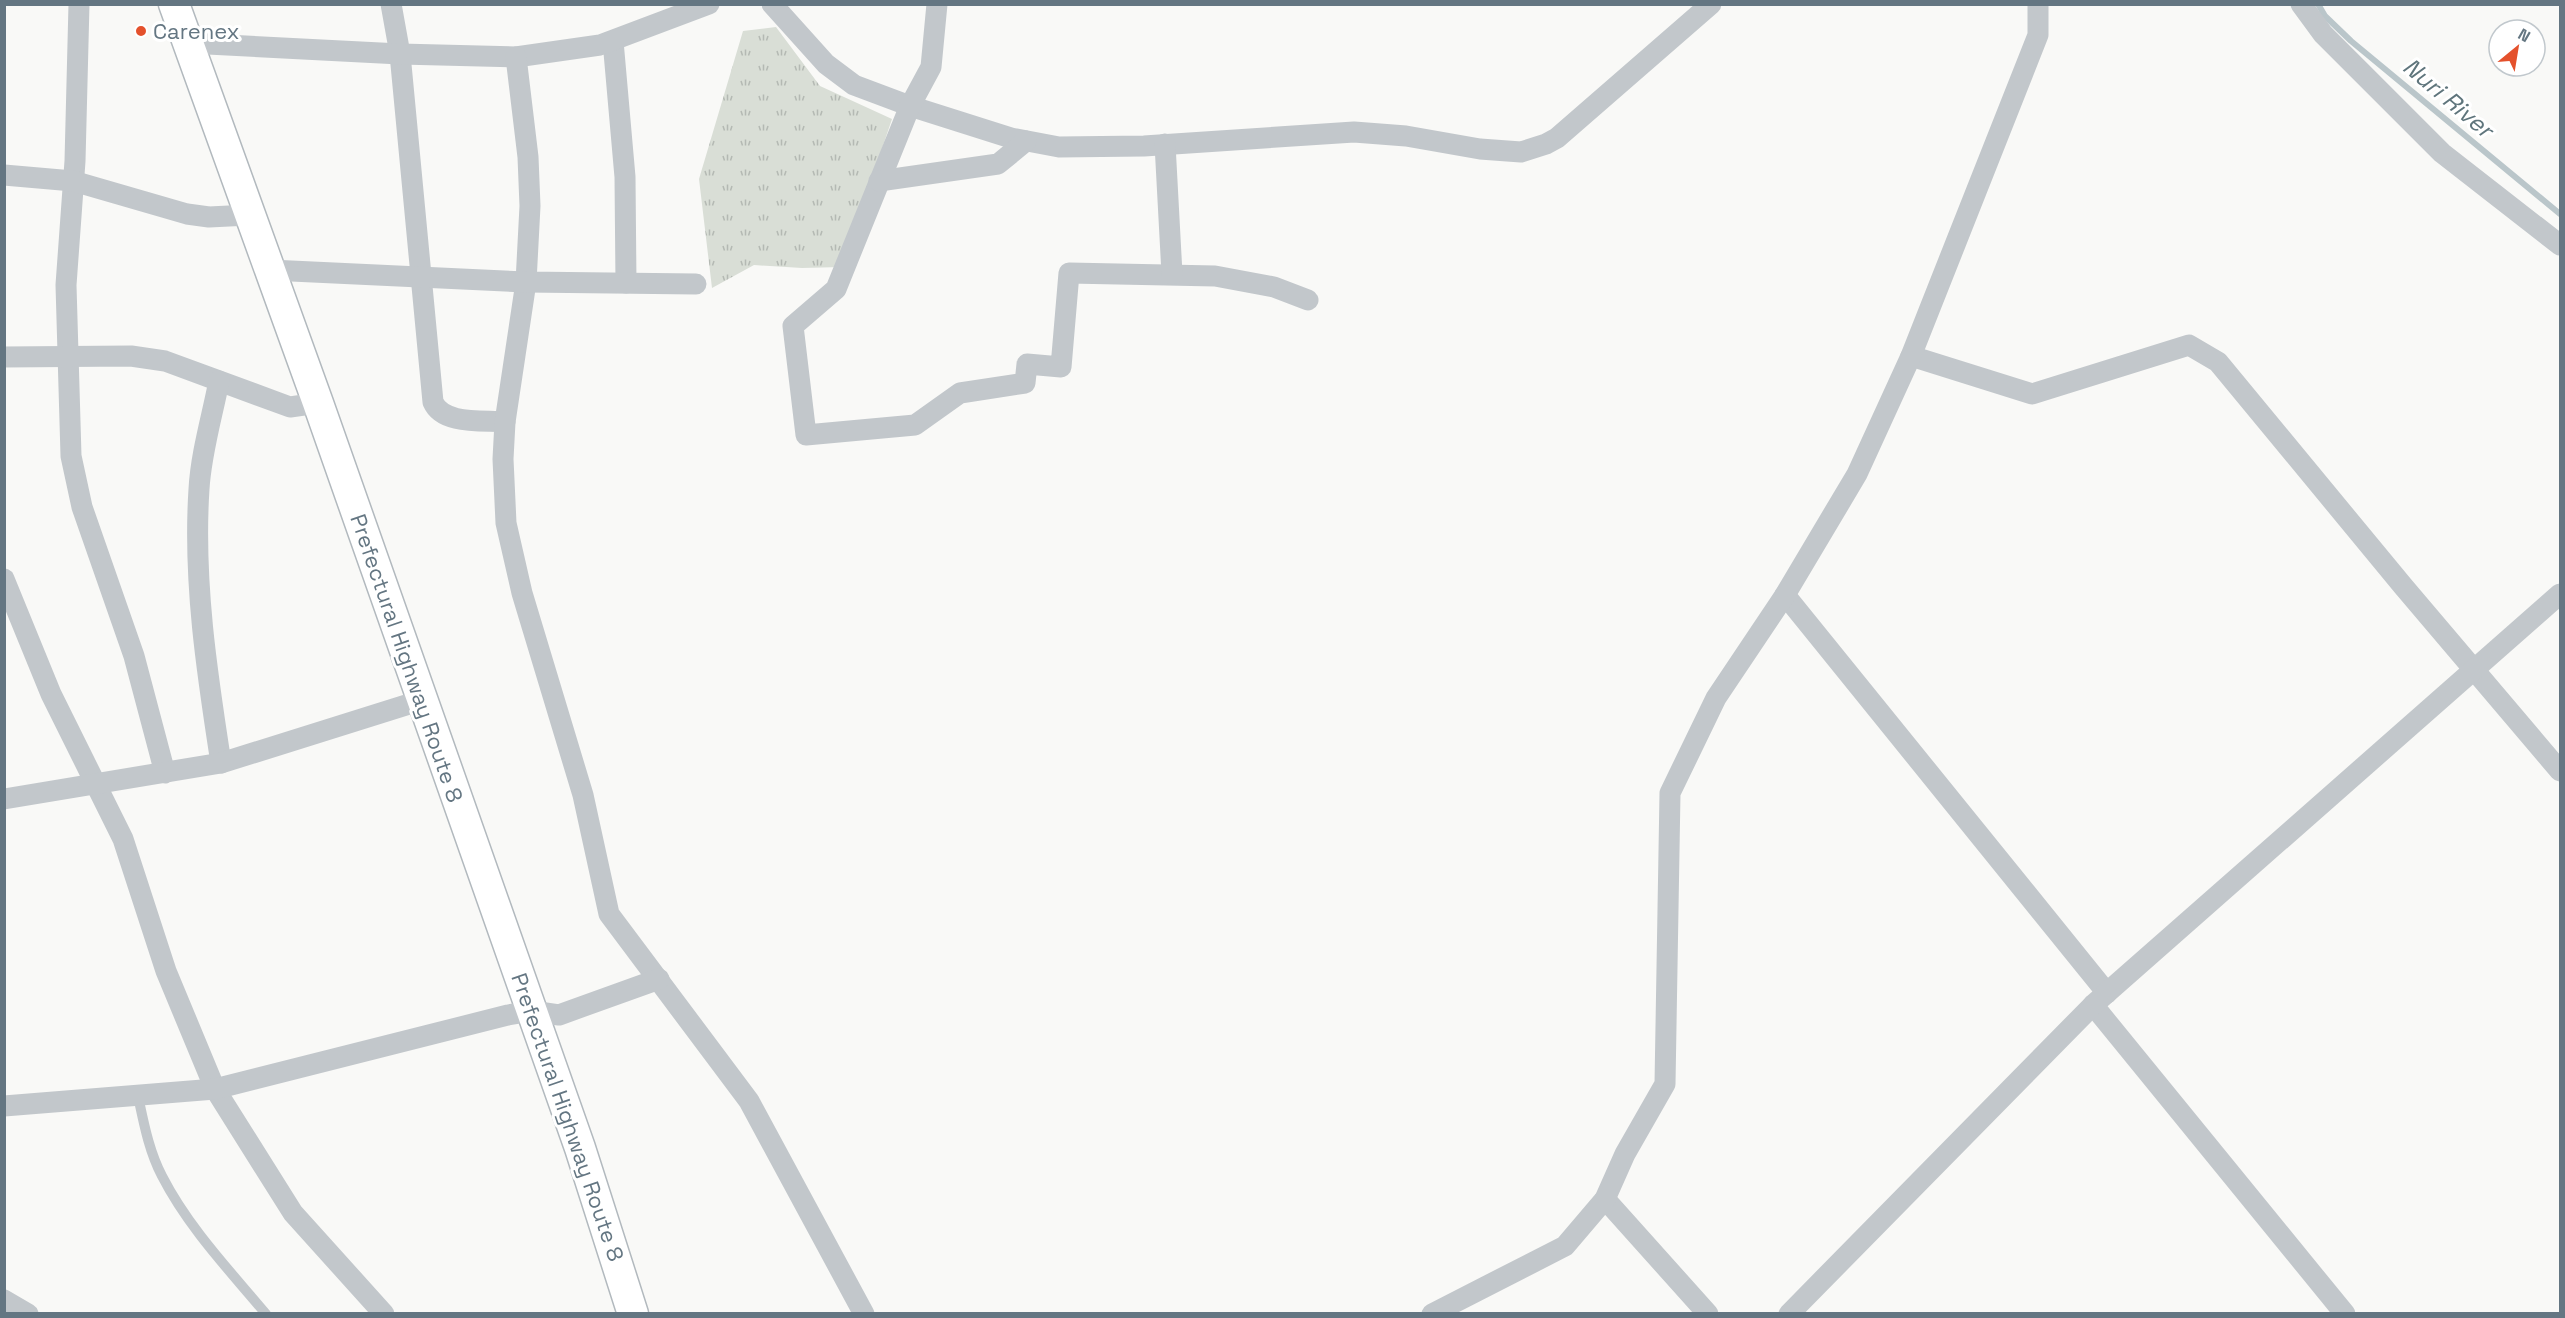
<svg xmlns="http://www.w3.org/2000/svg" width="2565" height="1318" viewBox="0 0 2565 1318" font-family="'Space Grotesk',sans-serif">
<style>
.park{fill:url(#park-tufts)}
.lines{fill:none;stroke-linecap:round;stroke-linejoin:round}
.stream{stroke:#bac6ca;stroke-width:6}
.secondary-casing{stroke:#b2b9be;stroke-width:33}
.service{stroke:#c2c7cb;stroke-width:10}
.minor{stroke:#c2c7cb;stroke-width:21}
.secondary{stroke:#fff;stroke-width:30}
.poi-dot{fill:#e4512c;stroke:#fff;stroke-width:2}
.labels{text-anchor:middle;stroke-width:6;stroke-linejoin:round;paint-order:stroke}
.poi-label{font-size:22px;fill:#647682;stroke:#fff;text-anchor:start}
.street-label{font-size:22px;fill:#647682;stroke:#fff}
.water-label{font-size:24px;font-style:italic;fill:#5f757c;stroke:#fff}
</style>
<defs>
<pattern id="park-tufts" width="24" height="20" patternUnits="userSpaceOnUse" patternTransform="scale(1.5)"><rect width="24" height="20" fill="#d9ded6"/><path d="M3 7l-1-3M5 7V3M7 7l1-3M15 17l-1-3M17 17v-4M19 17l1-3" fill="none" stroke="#b4b9b3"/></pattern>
</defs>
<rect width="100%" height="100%" fill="#f9f9f7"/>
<polygon class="park" points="776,27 820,86 892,119 842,267 802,268 754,265 712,288 699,179 743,31"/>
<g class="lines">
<polyline class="stream" points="2318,4 2325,16 2351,41 2560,214"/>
<g class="secondary-casing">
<polyline id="secondary" points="174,4 318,403 580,1148 633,1314"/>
</g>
<path class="service" d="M 138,1096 C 144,1124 149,1151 162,1176 C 188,1227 230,1271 266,1314"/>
<g class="minor">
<polyline points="79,4 75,161 66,285 71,456 82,507 134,656 165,773"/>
<path d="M 391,4 L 400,54 L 433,402 C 443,425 483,420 505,422"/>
<polyline points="772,4 826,64 854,85 910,106 1011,138 1059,147 1144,146 1354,132 1406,136 1480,149 1521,152 1546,144 1557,138 1711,4"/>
<polyline points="937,4 931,67 910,106 836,289 793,326 806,435 915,425 960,393 1025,383 1027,364 1061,367 1069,273 1215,276 1274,287 1308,300"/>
<polyline points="2301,4 2323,34 2442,153 2560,245"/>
<polyline points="613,41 625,177 626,283"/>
<polyline points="188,43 400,54 516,57 600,45 709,4"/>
<polyline points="516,57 528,157 530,206 526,282 505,422 503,459 506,523 522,593 583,795 609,914 749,1101 864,1314"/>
<polyline points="1165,144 1172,274"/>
<polyline points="4,175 73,181 187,214 209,217 249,215"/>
<polyline points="879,181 998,164 1026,141"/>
<polyline points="270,270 526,282 696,284"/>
<polyline points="1911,356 2032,394 2189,345 2218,362 2403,586 2560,771"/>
<polyline points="4,357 131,356 165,361 290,407 318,403"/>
<path d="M 219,381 C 212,417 201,453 199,489 C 193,581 207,673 221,763"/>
<polyline points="4,579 51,694 123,839 166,971 215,1089 293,1213 384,1314"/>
<polyline points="1785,595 2107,993"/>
<polyline points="4,799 221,763 422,700"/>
<polyline points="2093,1005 2345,1314"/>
<polyline points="4,1106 215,1089 508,1015 532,1011 559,1015 659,979"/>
<polyline points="1605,1199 1708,1314"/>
<polyline points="4,1300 28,1314"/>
<polyline points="1432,1314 1565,1246 1605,1199 1625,1154 1665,1084 1670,793 1716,698 1785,595 1857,474 1911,356 2038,35 2038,4"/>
<polyline points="1789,1314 2093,1005 2560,594"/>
</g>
<use href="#secondary" class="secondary"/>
</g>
<circle class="poi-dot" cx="141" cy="31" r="6"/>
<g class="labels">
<g class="poi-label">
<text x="153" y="39">Carenex</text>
</g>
<g class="street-label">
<text transform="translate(407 658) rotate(71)" y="8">Prefectural Highway Route 8</text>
<text transform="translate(568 1117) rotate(71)" y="8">Prefectural Highway Route 8</text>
</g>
<g class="water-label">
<text transform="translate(2448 98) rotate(40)" y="8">Nuri River</text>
</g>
</g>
<rect width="2565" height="1318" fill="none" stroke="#647682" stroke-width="12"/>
<g transform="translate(2517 48) rotate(30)"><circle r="28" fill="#ffffff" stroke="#c1c8cd" stroke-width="1.5"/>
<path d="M0-4.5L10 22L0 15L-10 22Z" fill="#e4512c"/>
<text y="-9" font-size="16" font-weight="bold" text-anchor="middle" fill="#647682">N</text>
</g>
</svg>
